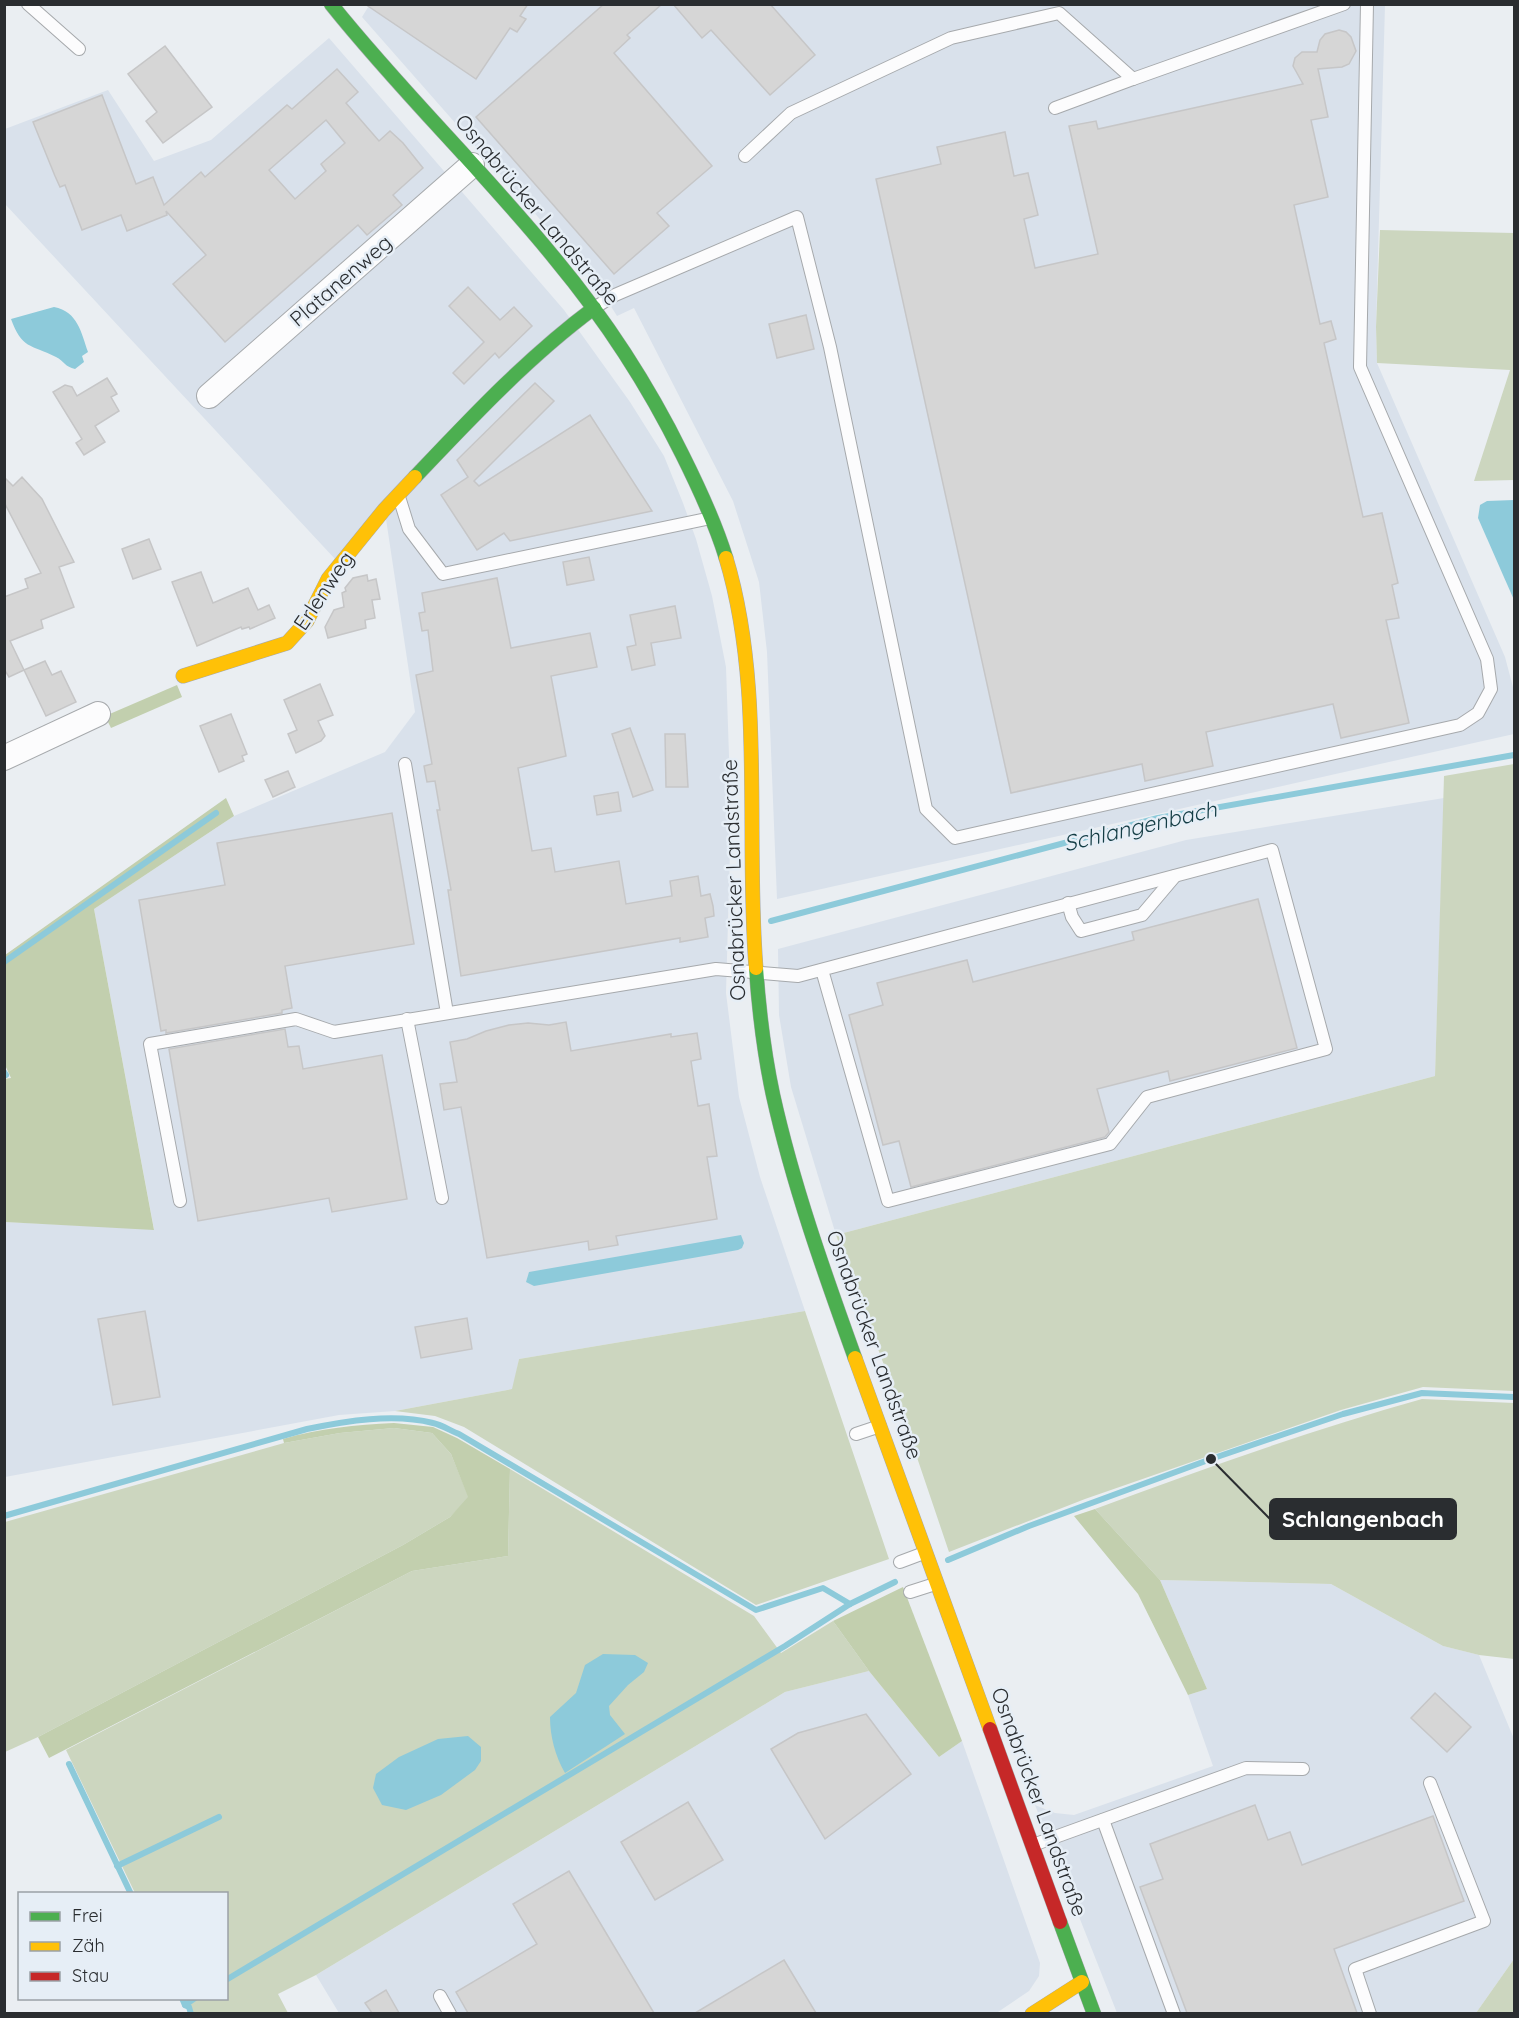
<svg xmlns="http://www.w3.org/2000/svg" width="1519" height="2018" viewBox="0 0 1519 2018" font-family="Quicksand,sans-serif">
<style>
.built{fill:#d9e1eb}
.green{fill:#ccd6bf}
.forest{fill:#c2cfae}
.water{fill:#8dcada}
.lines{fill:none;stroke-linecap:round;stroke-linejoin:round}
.stream{stroke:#8dcada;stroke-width:6}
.building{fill:#d6d6d6;stroke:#c6c6c7;stroke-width:1.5;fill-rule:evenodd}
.lane-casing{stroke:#a6a9ac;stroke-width:14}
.street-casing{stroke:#a6a9ac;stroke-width:26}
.fast-casing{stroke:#a6a9ac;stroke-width:15}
.slow-casing{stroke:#a6a9ac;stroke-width:15}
.jam-casing{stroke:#a6a9ac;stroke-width:15}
.lane{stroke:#fcfcfd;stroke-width:12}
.street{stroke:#fcfcfd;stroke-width:24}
.fast{stroke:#4caf50;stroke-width:14}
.slow{stroke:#ffc107;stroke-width:14}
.jam{stroke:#c62828;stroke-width:14}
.labels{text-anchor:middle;stroke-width:5;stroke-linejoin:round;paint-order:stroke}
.street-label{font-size:21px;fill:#2a2d30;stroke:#e6eef6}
.water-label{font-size:22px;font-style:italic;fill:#143d45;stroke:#e6eef6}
.leader{fill:none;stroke:#2a2d30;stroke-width:2}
.callout-dot{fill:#2a2d30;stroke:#e6eef6;stroke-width:2}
.callout{fill:#2a2d30;stroke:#2a2d30;stroke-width:2}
.callout-label{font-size:22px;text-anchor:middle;font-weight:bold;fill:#fff}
</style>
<rect width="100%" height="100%" fill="#eaeef2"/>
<g class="built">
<polygon points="370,4 1385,5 1376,327 1377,363 1505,657 1514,691 1514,734 777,899 767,652 759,582 733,501 634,308 617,316 597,284 362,17"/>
<polygon points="329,38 564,310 630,402 664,456 683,503 696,539 712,596 726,667 731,815 726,993 739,1097 760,1177 805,1311 519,1359 513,1389 395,1411 339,1415 5,1477 5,1222 154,1229 94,909 234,816 385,752 415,712 386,519 335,559 5,204 5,129 108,90 154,161 211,140"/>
<polygon points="1444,798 1435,1076 836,1235 791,1087 779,1015 778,949 1186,840"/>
<polygon points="1160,1580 1331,1584 1443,1646 1479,1655 1514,1739 1514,1959 1476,2013 1117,2013 1035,1805 1055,1813 1074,1815 1213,1766 1188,1695 1207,1689"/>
<polygon points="869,1671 939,1757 962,1741 1040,1963 1039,1976 1029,1991 995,2014 339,2013 316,1975 785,1692"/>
</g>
<g class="green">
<polygon points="1380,230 1514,233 1514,480 1474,481 1510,370 1377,363 1376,327"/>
<polygon points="1514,764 1514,1391 1423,1387 1341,1410 1085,1499 949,1552 905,1422 836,1235 1435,1076 1444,776"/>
<polygon points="805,1311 889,1559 756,1605 464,1427 435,1416 395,1411 512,1389 519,1359"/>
<path d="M 1422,1399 L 1514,1403 L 1514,1659 L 1479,1655 L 1443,1646 L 1331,1584 L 1160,1580 L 1095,1509 C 1203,1469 1311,1430 1422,1399 Z"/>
<polygon points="394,1428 432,1433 451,1454 469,1498 450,1517 403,1545 38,1737 5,1752 5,1522 284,1443 340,1433"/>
<polygon points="510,1469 754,1616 781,1653 833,1621 869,1671 785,1692 316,1975 278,1994 288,2013 192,2013 185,1999 226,1998 226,1894 135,1893 66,1750 412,1571 508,1556"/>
<polygon points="1514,1959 1514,2013 1476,2013"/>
</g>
<g class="forest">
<polygon points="177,685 182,697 111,728 105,716"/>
<polygon points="226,798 234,816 94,909 154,1230 5,1222 4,1079 11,1078 5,1065 5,955"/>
<path d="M 394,1423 L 433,1427 L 457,1438 L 510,1469 L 508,1556 L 412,1571 L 49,1758 L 38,1737 L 403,1545 L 450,1517 L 468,1497 L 451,1454 L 432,1433 L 394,1428 L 340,1433 L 284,1443 L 283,1439 C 319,1428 356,1425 394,1423 Z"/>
<polygon points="1095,1509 1160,1580 1207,1689 1188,1695 1138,1594 1074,1516"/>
<polygon points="903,1587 962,1741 939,1757 869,1671 833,1621"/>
</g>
<g class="water">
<path d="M 54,307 C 78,312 81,332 88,352 L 82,356 L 84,362 L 75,369 C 65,367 64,361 56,357 C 30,344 22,349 11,319 Z"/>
<polygon points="1514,500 1514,600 1478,518 1480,505 1487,501"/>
<polygon points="741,1235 744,1243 742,1248 738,1250 534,1286 526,1282 529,1272"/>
<path d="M 603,1654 L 635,1655 L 648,1663 L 644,1672 L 628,1685 L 609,1706 L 610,1715 L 625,1734 L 565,1773 C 555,1756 550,1736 550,1717 L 576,1693 L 585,1665 Z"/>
<polygon points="468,1736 481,1747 481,1761 475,1770 441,1795 406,1810 382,1805 373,1788 376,1774 399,1757 438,1739"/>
</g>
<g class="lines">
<g class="stream">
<polyline points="771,921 1158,818 1514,755"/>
<polyline points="4,962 216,813"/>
<polyline points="4,1072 6,1075"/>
<path d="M 4,1516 L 307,1429 C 346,1421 393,1413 433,1423 C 442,1425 451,1431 459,1434 L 756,1610 L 823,1588 L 850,1604"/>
<polyline points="948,1560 1029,1526 1211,1459 1343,1414 1422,1393 1514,1397"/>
<polyline points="69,1764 131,1894"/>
<polyline points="117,1866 219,1817"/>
<polyline points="226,1980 785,1646 850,1604 895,1582"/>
<polyline points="182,1998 185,2005 189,2007 191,2014"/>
<polyline points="185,2005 195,1998"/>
</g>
</g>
<g class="building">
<polygon points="365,4 528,4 520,16 526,19 517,32 510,28 476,79"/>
<polygon points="604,4 662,4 627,35 630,38 614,53 712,166 657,213 669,226 614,274 476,117"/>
<polygon points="673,4 770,4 815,55 770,95 711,30 702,38"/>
<polygon points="1339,30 1346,32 1351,37 1356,51 1349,64 1342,67 1318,69 1328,117 1311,120 1328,197 1294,205 1320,324 1331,321 1336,339 1324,343 1363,517 1382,513 1398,583 1392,585 1399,618 1386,620 1409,723 1341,738 1333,704 1206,732 1213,766 1145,781 1142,764 1011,793 876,179 941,164 937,147 1005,132 1014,176 1028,173 1038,215 1024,219 1035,268 1098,254 1069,126 1096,121 1098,129 1303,84 1293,66 1295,58 1302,52 1317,52 1320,40 1325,34"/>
<polygon points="165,46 212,107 163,143 146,121 157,112 128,74"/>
<path d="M 337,69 L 358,92 L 346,103 L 379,141 L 390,131 L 403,143 L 423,168 L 393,195 L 402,205 L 367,235 L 358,225 L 225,342 L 173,284 L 206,255 L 166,211 L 167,215 L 127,231 L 121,215 L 82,230 L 65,185 L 60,187 L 55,176 L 33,122 L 102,95 L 136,184 L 153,177 L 164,205 L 201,172 L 205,177 L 287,105 L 292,109 ZM 326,120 L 345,143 L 321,164 L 326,171 L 295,199 L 269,170 Z"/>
<polygon points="468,287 500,320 514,307 532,326 499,358 495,353 464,384 453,373 484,342 449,306"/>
<polygon points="806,315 814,349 777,358 769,324"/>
<polygon points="107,378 117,394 111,397 119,411 95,426 105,442 84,455 76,443 82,439 53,392 65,385 72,387 77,396"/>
<polygon points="535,383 554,401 474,481 479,486 590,415 652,511 510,541 504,533 477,550 441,495 468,477 457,460"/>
<polygon points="4,477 13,486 22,477 42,499 74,562 59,567 74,607 41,620 43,628 10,641 24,670 45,661 52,675 61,671 76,702 46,716 24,670 9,677 4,669 4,597 28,588 25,579 41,573 4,502"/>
<polygon points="149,539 161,569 133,579 122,549"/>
<polygon points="589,557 594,580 567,585 563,562"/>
<polygon points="201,572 213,603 248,588 258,610 269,605 275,618 250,629 249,627 242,629 241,627 197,646 172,582"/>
<polygon points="367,575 368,581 376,579 380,599 372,600 375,618 365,620 366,628 328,638 325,627 334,610 344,607 342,593 346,591 345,588 353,578"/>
<polygon points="497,578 511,648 590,633 597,667 551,676 566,756 518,768 532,851 551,848 555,872 619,861 626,904 672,896 670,881 698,876 701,896 710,894 713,906 714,916 705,918 708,937 680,942 680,938 461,976 448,890 451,890 437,810 440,810 435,781 427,782 424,766 432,764 416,675 433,671 428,630 422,631 419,613 425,612 422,593"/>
<polygon points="675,606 681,638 651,643 655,665 632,670 627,647 636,645 630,615"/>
<polygon points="320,684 333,715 318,721 325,736 321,741 296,753 288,734 297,730 284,700"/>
<polygon points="231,714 247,754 242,756 244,761 219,772 200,726"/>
<polygon points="630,728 653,790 633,797 612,734"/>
<polygon points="665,734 685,734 688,787 666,787"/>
<polygon points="288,771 295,787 273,797 265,780"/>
<polygon points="618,792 621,811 597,815 594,796"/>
<polygon points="392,813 414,944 285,966 292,1008 282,1010 282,1013 166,1033 166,1030 161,1031 139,900 225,885 217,843"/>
<polygon points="1258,899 1297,1048 1170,1081 1168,1071 1097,1089 1109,1132 1105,1137 911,1187 899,1141 883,1145 849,1015 883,1005 877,983 967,960 973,982 1134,940 1132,932"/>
<polygon points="566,1022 571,1051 671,1034 671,1037 697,1033 701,1059 691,1061 698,1106 709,1104 717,1156 707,1157 717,1219 616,1236 618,1245 589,1250 588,1241 487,1258 461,1107 444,1110 440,1084 457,1082 450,1042 467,1039 486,1031 509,1025 528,1023 549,1025"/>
<polygon points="285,1029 288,1047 299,1046 303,1069 382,1055 407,1199 332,1212 329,1198 198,1221 169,1049"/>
<polygon points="145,1311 160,1397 113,1405 98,1319"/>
<polygon points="467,1318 472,1349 421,1358 415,1327"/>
<polygon points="1435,1693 1471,1727 1447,1752 1411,1718"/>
<polygon points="866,1714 911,1774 825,1839 771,1749 798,1733"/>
<polygon points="688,1802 723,1860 655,1900 621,1842"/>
<polygon points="1255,1805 1268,1840 1290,1832 1302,1865 1433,1816 1464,1901 1334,1949 1357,2013 1187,2013 1140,1887 1163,1879 1150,1844"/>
<polygon points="569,1871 654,2013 468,2013 456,1992 537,1944 513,1904"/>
<polygon points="784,1960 816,2013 695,2013"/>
<polygon points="386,1990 399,2013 372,2013 365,2003"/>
</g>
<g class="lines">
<g class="lane-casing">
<g id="lane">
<polyline points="28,4 79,49"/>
<polyline points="1055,108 1133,79"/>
<polyline points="745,156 791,113 951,38 1059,13 1133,79 1344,4"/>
<polyline points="594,308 615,295 797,217 830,347 926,809 955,838 1460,725 1478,713 1491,689 1487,659 1360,367 1367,4"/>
<polyline points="400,500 409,529 443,574 711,518"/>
<polyline points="405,764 447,1013"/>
<polyline points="1068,903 1072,917 1081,931 1142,915 1175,876"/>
<polyline points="407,1019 442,1198"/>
<polyline points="180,1201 150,1044 296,1019 334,1032 716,969 798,976 1272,850 1326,1049 1147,1097 1110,1144 888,1201 822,970"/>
<polyline points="856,1434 880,1426"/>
<polyline points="900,1562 924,1553"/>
<polyline points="910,1592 935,1584"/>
<polyline points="1103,1820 1174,2014"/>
<polyline points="1033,1845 1246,1768 1303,1769"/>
<polyline points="440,1996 450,2014"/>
<polyline points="1370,2014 1355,1969 1484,1921 1430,1783"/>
</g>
</g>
<g class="street-casing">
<g id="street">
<polyline points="209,396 472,165"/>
<polyline points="4,758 98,714"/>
</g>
</g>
<g class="fast-casing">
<g id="fast">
<path d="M 331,4 C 402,93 484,171 556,260 C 605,319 648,385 682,454 C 699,488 715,522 726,558"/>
<path d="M 415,477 C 471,418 528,357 594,308"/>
<path d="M 756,968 C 759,1011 764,1053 773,1095 C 793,1185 824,1272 855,1358"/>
<polyline points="1060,1922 1094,2014"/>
</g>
</g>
<g class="slow-casing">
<g id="slow">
<path d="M 726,558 C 765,687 745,835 756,968"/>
<polyline points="183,676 287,643 307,621 328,579 384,510 415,477"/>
<polyline points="855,1358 990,1729"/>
<polyline points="1032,2014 1082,1982"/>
</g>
</g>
<g class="jam-casing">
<polyline id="jam" points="990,1729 1060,1922"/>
</g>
<use href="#lane" class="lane"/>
<use href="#street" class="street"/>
<use href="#fast" class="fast"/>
<use href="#slow" class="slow"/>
<use href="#jam" class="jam"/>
</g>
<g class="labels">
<g class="street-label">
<text transform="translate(537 210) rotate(50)" y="7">Osnabrücker Landstraße</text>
<text transform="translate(341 281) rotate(-41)" y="7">Platanenweg</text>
<text transform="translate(324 591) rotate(-56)" y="7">Erlenweg</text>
<text transform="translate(734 880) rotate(-92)" y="7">Osnabrücker Landstraße</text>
<text transform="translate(874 1345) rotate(70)" y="7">Osnabrücker Landstraße</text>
<text transform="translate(1039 1802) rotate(70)" y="7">Osnabrücker Landstraße</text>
</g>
<g class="water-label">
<text transform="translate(1140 826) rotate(-13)" y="8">Schlangenbach</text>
</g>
</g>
<path class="leader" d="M1211 1459L1270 1519"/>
<circle class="callout-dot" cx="1211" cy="1459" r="6"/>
<rect class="callout" x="1270" y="1499" width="186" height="40" rx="6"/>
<g class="callout-label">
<text x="1363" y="1527">Schlangenbach</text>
</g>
<rect width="1519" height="2018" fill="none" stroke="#2a2d30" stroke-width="12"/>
<rect x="18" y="1892" width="210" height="108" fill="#e6eef6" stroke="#9ba1a7" stroke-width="1.5"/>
<rect x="30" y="1912" width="30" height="9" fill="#4caf50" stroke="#9ba1a7" stroke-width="1.5"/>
<text x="72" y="1922" font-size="18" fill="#2a2d30">Frei</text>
<rect x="30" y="1942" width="30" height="9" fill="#ffc107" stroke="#9ba1a7" stroke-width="1.5"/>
<text x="72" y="1952" font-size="18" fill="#2a2d30">Zäh</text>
<rect x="30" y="1972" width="30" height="9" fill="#c62828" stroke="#9ba1a7" stroke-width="1.5"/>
<text x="72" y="1982" font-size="18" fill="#2a2d30">Stau</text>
</svg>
